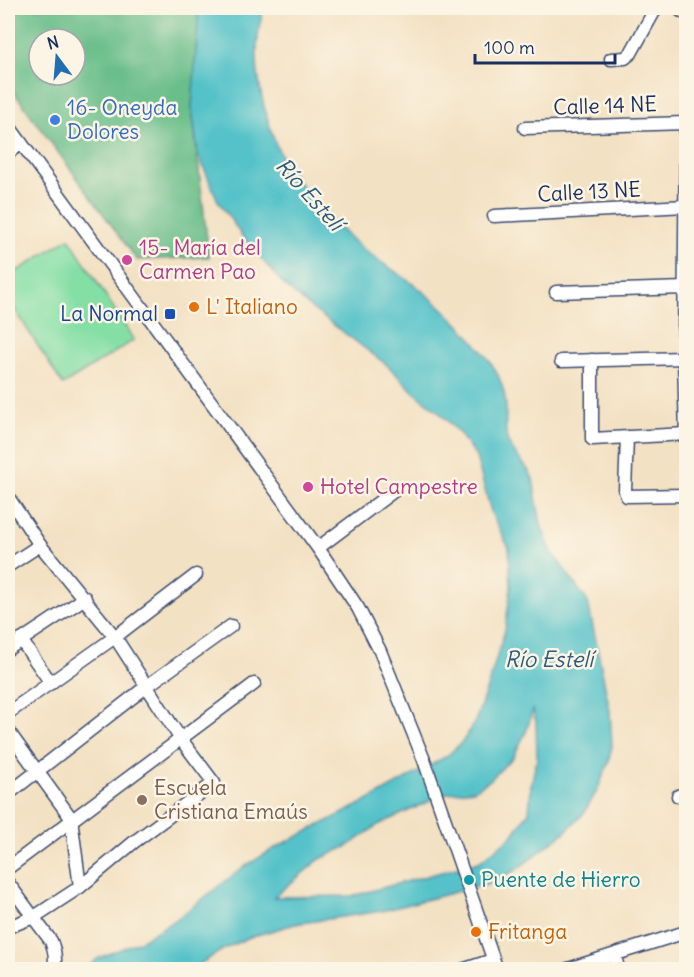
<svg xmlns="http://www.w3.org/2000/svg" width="694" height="977" viewBox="0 0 694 977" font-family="Delius,sans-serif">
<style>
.green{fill:#84dfa5;stroke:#508782;stroke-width:1.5}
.forest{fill:#6bbe8a;stroke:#437674;stroke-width:1.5;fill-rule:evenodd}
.water{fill:#54c2c9;stroke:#387894;stroke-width:1.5;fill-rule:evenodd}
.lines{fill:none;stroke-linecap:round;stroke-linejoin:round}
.minor-casing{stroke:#3b4a6d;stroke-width:15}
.highway-casing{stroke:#3b4a6d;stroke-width:21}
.minor{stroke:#fff;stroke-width:12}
.highway{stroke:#f9bd89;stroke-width:18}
.shop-dot{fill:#3f7fe0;stroke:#fcf5e5;stroke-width:2}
.hotel-dot{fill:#d1479c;stroke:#fcf5e5;stroke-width:2}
.food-dot{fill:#e8710a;stroke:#fcf5e5;stroke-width:2}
.transit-dot{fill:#1a4fb4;stroke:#fcf5e5;stroke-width:2}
.education-dot{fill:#8d6e63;stroke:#fcf5e5;stroke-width:2}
.culture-dot{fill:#0f9aa8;stroke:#fcf5e5;stroke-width:2}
.labels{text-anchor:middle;stroke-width:5;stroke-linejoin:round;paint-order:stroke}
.street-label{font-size:21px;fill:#1b2f5e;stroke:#fcf5e5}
.shop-label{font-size:21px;fill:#366cbe;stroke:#fcf5e5;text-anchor:start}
.hotel-label{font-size:21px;fill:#b23c85;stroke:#fcf5e5;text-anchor:start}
.food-label{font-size:21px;fill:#c56008;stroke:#fcf5e5;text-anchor:start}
.transit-label{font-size:21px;fill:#164399;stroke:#fcf5e5;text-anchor:end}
.education-label{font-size:21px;fill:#785e54;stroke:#fcf5e5;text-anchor:start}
.culture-label{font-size:21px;fill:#0d838f;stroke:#fcf5e5;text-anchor:start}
.water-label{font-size:22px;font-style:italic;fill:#2c5b7e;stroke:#fcf5e5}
</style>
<rect width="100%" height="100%" fill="#fcf5e5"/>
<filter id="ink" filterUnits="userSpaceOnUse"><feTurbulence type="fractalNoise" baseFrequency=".0167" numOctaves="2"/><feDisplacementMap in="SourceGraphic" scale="12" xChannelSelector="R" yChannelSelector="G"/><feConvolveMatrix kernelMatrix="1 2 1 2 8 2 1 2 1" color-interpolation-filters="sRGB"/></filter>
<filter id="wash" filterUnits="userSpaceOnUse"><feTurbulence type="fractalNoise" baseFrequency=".008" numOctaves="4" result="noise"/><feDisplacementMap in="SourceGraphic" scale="24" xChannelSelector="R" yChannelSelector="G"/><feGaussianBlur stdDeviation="1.35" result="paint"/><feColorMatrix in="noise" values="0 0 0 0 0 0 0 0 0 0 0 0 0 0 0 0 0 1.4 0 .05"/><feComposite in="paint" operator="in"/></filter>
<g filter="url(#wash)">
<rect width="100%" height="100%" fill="#f3e1c3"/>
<polygon class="green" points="69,238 134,340 63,385 8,299 8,277"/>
<path class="forest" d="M 8,8 L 199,8 L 192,108 L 209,257 L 137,260 L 8,84 ZM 39,39 L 75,39 L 75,75 L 39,75 Z"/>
<path class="water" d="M 199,8 L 264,8 C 253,43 256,76 265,110 C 269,123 272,137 278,149 C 292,181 336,227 363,249 C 383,265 406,277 426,294 C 448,312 469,334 486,356 C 498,371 506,391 506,410 C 506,421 504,431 508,442 C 514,456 527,464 533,479 L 541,525 L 551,551 L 588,602 L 610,711 L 612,746 L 608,764 L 597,791 L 584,813 L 565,832 L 516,870 L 490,883 L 382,911 L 295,924 L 250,937 L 224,949 L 192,969 L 83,970 L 99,958 L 140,941 L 174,921 L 242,868 L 275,848 L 369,800 L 447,756 L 463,741 L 475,722 L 492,673 L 505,630 L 511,587 L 509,548 L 492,515 L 476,457 L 460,434 L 439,412 L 415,393 L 387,365 L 311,308 L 284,285 L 242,236 L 218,201 L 198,154 L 192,108 ZM 533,710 L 536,722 L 537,758 L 531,785 L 529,812 L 512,836 L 479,862 L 352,896 L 274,897 L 320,859 L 350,845 L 378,825 L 447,793 L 474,790 L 489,781 L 513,757 L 526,732 Z"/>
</g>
<g filter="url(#ink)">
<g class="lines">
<g class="minor-casing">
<g id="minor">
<polyline points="611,59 625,58 631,53 656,8"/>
<polyline points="686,123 684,358 686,435"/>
<polyline points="8,125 318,548 358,608 380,651 424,760 497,970"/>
<polyline points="525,128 686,123"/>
<polyline points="8,153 21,143"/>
<polyline points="494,216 686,206"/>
<polyline points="556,292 686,288"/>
<polyline points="592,360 592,439 686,434"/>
<polyline points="561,361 686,358"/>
<polyline points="627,437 625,491 627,496 686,495"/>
<polyline points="8,497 40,545 115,637 180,738 214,783 134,842 80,887 34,917 8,927"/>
<polyline points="318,548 395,490"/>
<polyline points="8,566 40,545"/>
<polyline points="21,640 51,683"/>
<polyline points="8,649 85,598"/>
<polyline points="8,713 115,637 196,575"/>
<polyline points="8,731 71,818 80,887"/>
<polyline points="8,794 147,686 231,626"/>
<polyline points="678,796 686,793"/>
<polyline points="8,868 254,684"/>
<path d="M 8,883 L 51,941 C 55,951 57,960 53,970"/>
<polyline points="614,955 619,970"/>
<polyline points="462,970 493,960"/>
<polyline points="565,970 686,932"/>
</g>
</g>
<g class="highway-casing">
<polyline id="highway" points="682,8 686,10"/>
</g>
<use href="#minor" class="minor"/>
<use href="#highway" class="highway"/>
</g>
</g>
<circle class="shop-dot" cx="55" cy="120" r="6"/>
<g class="hotel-dot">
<circle cx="127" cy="260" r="6"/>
<circle cx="308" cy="487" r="6"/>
</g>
<g class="food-dot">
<circle cx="194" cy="307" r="6"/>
<circle cx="476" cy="932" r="6"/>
</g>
<rect class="transit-dot" x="164" y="308" width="12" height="12" rx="3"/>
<circle class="education-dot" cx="142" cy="800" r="6"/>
<circle class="culture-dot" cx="469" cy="880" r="6"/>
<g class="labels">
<g class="street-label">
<text transform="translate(605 106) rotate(-2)" y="7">Calle 14 NE</text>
<text transform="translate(589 192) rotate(-3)" y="7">Calle 13 NE</text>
</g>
<g class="shop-label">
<text x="67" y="115">16- Oneyda<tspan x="67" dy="24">Dolores</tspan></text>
</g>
<g class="hotel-label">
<text x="139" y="255">15- María del<tspan x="139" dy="24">Carmen Pao</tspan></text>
<text x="320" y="494">Hotel Campestre</text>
</g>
<g class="food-label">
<text x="206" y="314">L' Italiano</text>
<text x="488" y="939">Fritanga</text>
</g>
<g class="transit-label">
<text x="158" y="321">La Normal</text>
</g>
<g class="education-label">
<text x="154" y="795">Escuela<tspan x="154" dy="24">Cristiana Emaús</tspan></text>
</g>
<g class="culture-label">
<text x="481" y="887">Puente de Hierro</text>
</g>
<g class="water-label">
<text transform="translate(310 194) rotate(48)" y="8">Río Estelí</text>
<text x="549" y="667">Río Estelí</text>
</g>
</g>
<rect width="694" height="977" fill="none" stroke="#fcf5e5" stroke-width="30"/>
<g transform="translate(57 57) rotate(344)"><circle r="28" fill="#fcf5e5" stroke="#a2a6af" stroke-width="1.5"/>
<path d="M0-4.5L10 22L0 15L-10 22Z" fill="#1f6fb2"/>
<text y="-9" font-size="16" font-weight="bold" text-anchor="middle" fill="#1b2f5e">N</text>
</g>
<path d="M475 54v9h140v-9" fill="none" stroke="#1b2f5e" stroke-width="3"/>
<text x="484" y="54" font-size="18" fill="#1b2f5e" stroke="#fcf5e5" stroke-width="4.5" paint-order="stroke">100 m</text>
</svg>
